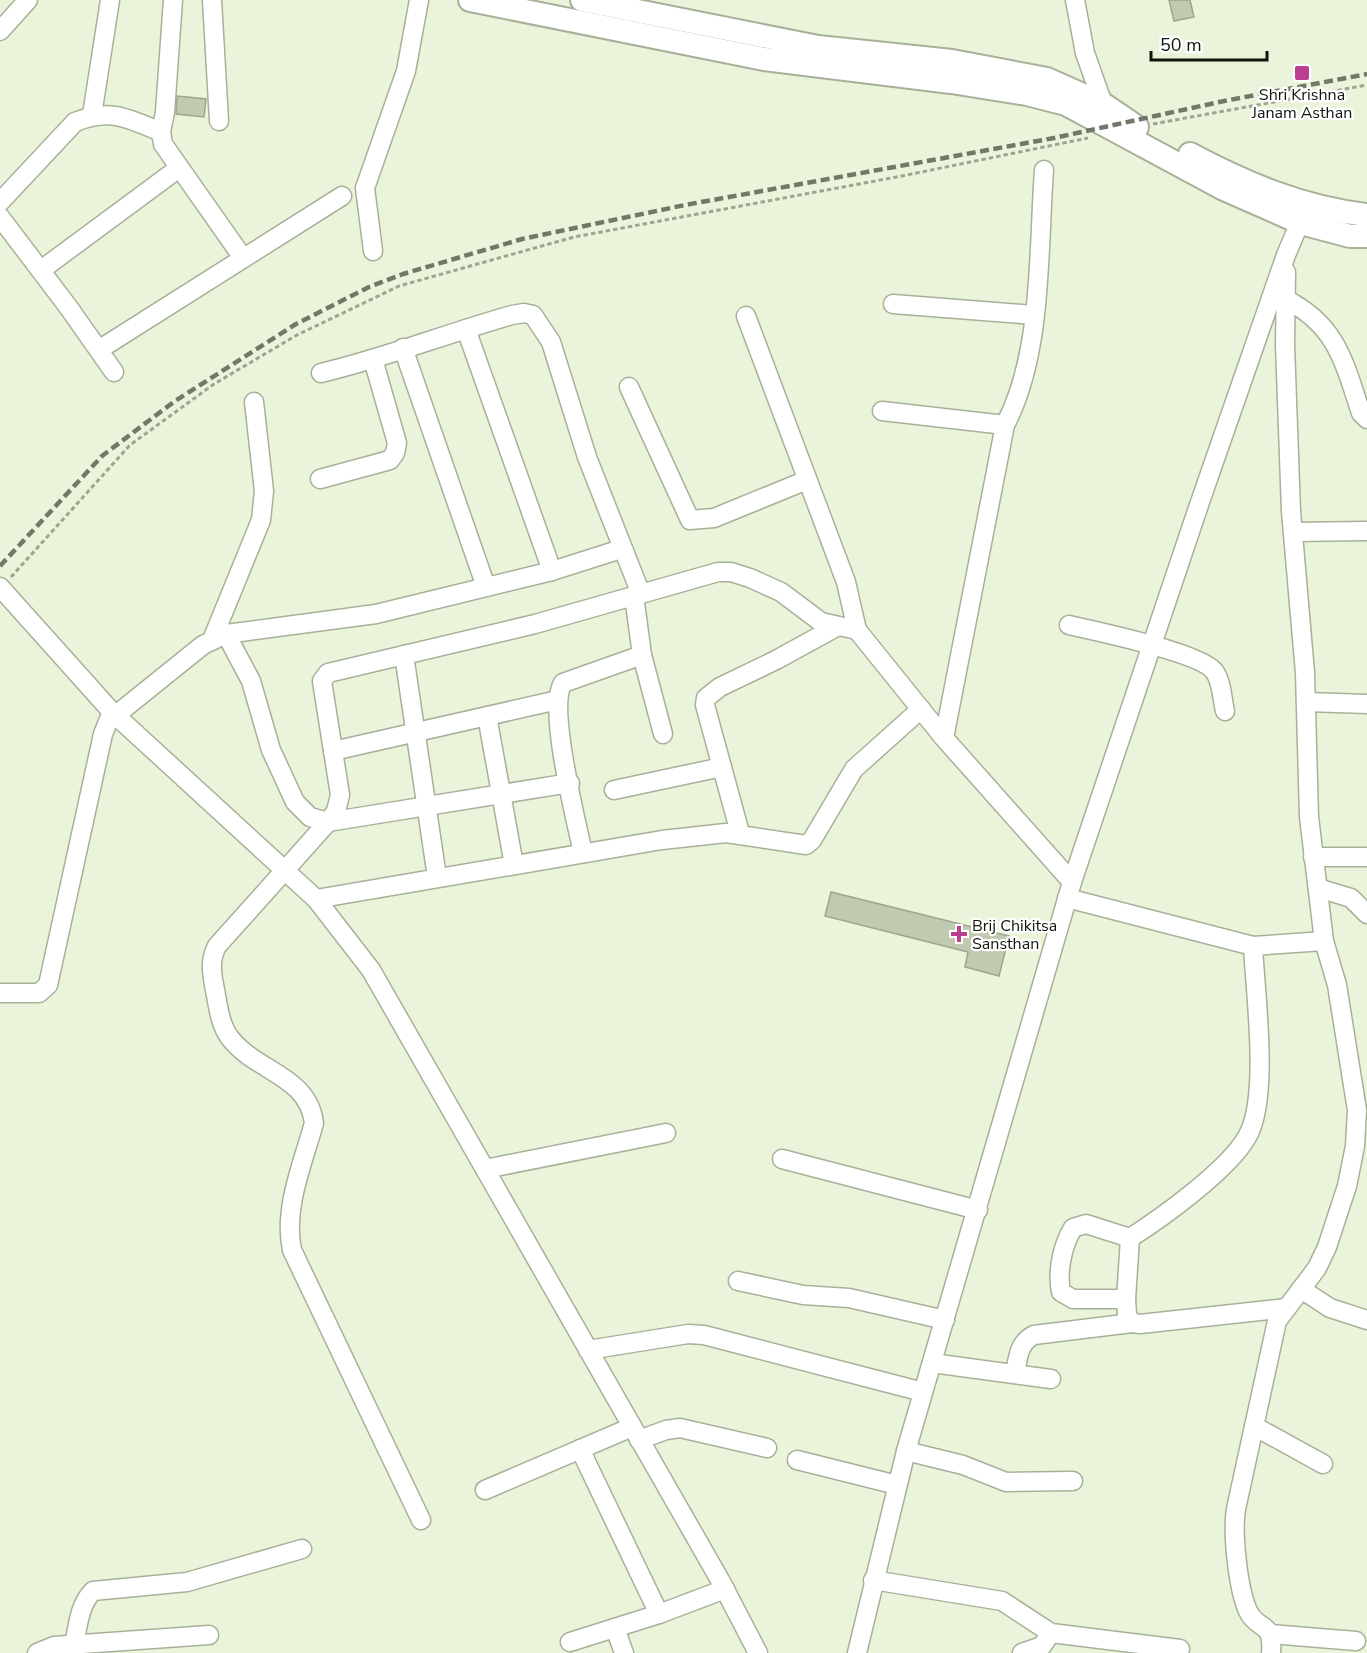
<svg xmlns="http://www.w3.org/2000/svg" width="1367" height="1653" viewBox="0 0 1367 1653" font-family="'Nunito Sans',sans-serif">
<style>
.building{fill:#c0cab1;stroke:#9ca58e;stroke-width:1.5}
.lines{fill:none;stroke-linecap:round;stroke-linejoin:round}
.minor-casing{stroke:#a7b199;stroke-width:21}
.major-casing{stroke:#a7b199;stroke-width:26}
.path{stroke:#9da591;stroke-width:3;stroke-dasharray:4.5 3;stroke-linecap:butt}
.minor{stroke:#fff;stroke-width:18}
.major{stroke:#fff;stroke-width:22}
.rail{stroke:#717867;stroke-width:4.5;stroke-dasharray:9 4.5;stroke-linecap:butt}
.poi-dot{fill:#ba3f90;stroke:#fff;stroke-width:2}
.labels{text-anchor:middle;stroke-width:4.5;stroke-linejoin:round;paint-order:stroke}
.poi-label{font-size:16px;fill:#11140b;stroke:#fff}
</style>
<rect width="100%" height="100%" fill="#eaf4da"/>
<g class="building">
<polygon points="1169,0 1190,0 1194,17 1174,21"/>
<polygon points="177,96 206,99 204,117 176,114"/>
<polygon points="831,892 1009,936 999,976 965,967 968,952 825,916"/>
</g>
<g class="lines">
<g class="minor-casing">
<g id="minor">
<polyline points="173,0 165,112 161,132 163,144 243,258"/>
<polyline points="212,0 219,121"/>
<polyline points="1075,0 1085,53 1103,104"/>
<polyline points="0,31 28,0"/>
<polyline points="92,115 110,0"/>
<path d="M 0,202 L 75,122 C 111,108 127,118 161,132"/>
<polyline points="0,217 69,308 114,372"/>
<polyline points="373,251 365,188 406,71 419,0"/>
<polyline points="41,270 179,168"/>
<path d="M 1285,299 C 1337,325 1344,362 1361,413 L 1367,419"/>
<polyline points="893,304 1034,315"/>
<polyline points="746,316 846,582 857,630 944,738 1072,882"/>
<polyline points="466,329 552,571"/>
<polyline points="403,348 486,587"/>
<polyline points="100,349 342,196"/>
<path d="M 321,373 C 385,358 448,333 512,315 L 524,313 L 533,315 L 551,342 L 587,457 L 624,551"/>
<polyline points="629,387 690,520 714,518 807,480"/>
<polyline points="882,411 1005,425"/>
<polyline points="320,479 390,460 395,453 397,443 373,359"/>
<polyline points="1293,532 1367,531"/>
<polyline points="0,587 112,712 316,899 371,970 720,1580 758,1653"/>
<polyline points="634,596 642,655 663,734"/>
<path d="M 1069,625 C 1096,631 1200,653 1214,671 C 1222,681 1222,699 1225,711"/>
<polyline points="226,634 251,681 271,750 295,802 310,817 328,822 570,783"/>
<polyline points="212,640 261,520 264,491 254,402"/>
<polyline points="404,655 437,877"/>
<polyline points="1306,702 1367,704"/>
<polyline points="116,715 203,645 226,634 376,614 552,571 618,550 624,551 641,594"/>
<polyline points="487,716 514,865"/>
<path d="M 944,738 L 1005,425 C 1043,353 1038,251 1044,170"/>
<polyline points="333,751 558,700"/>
<polyline points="614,790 722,767"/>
<polyline points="740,833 705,705 706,698 720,687 776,660 838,626"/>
<path d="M 583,853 C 576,820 547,707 563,683 L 642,655"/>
<polyline points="1313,857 1367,857"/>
<polyline points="1318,888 1351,898 1367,914"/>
<polyline points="1067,898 1253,946"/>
<polyline points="316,899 662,840 726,833 806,845 812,840 854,769 921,709"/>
<polyline points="0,993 39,993 48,985 103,734 112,712"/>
<polyline points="782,1159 978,1210"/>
<polyline points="485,1169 666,1133"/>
<path d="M 1130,1238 L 1126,1299 L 1073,1299 L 1061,1292 C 1057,1272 1062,1246 1073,1228 L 1086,1224 L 1130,1238 C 1163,1217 1228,1170 1247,1137 C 1270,1098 1255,992 1253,946 L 1324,941"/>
<polyline points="738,1281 803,1295 849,1298 945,1320"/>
<polyline points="1301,1289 1330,1308 1367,1320"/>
<polyline points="1126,1299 1127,1315 1132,1323 1140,1324 1287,1308"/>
<polyline points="588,1350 688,1334 704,1335 923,1392"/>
<polyline points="932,1363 1051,1379"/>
<path d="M 1015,1374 C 1018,1358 1018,1343 1034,1335 L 1132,1323"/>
<polyline points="1254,1426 1323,1464"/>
<polyline points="639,1440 666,1430 680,1428 767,1448"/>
<polyline points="580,1449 659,1614"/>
<polyline points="906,1451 963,1465 1006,1482 1073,1481"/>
<polyline points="797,1460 897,1485"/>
<polyline points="485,1490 632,1427"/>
<path d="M 421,1520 L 292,1250 C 283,1209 303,1163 314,1123 C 308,1075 256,1072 230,1038 C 220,1025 218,1006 215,990 C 212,974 209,961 217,946 L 328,822 L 336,811 L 340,795 L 322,681 L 328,673 L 535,624 L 718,572 L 731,572 L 750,578 L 781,592 L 821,622 L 857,630"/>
<polyline points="873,1580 1002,1601 1051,1633 1180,1649"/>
<polyline points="615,1628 624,1653"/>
<polyline points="1270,1634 1356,1641"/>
<polyline points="570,1642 659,1614 725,1589"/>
<path d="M 74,1645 C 78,1626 79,1605 93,1591 L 187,1582 L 302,1549"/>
<polyline points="37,1653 54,1646 209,1635"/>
<polyline points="857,1653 906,1451 1072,882 1200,502 1286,255 1305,210"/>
<polyline points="1022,1653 1042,1646 1051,1633"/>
<path d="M 1271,1653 C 1274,1620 1257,1631 1248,1611 C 1238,1589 1232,1533 1236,1509 L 1277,1321 L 1317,1268 L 1327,1247 L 1347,1186 L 1355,1146 L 1357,1110 L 1337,985 L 1324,941 L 1309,817 L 1305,673 L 1291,511 L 1285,345 L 1286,272"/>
</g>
</g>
<g class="major-casing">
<g id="major">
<polyline points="470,0 764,59 951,82 1027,94 1066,104 1224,189 1265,207 1301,223 1350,236 1367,236"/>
<polyline points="582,0 818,47 952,61 1047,79 1103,104 1137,127"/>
<path d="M 1190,154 C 1246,184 1304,208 1367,215"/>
</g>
</g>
<g class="path">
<polyline points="1153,124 1367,85"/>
<polyline points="11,577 130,445 214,384 297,335 399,286 574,237 902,176 1088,138"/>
</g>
<use href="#minor" class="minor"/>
<use href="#major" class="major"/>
<polyline class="rail" points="0,566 102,456 175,401 296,324 369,287 403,274 522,239 685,205 1054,138 1224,101 1367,74"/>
</g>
<g class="poi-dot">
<rect x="1294" y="65" width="16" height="16" rx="3"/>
<path d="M956 925h6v6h6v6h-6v6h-6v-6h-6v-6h6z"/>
</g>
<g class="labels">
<g class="poi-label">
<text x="1302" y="100">Shri Krishna<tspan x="1302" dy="18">Janam Asthan</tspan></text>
<text x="972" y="931" text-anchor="start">Brij Chikitsa<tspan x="972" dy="18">Sansthan</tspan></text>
</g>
</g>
<path d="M1151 51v9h116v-9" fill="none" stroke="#11140b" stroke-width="3"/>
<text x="1160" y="51" font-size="18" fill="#11140b" stroke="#ffffff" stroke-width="4.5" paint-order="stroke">50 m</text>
</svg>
